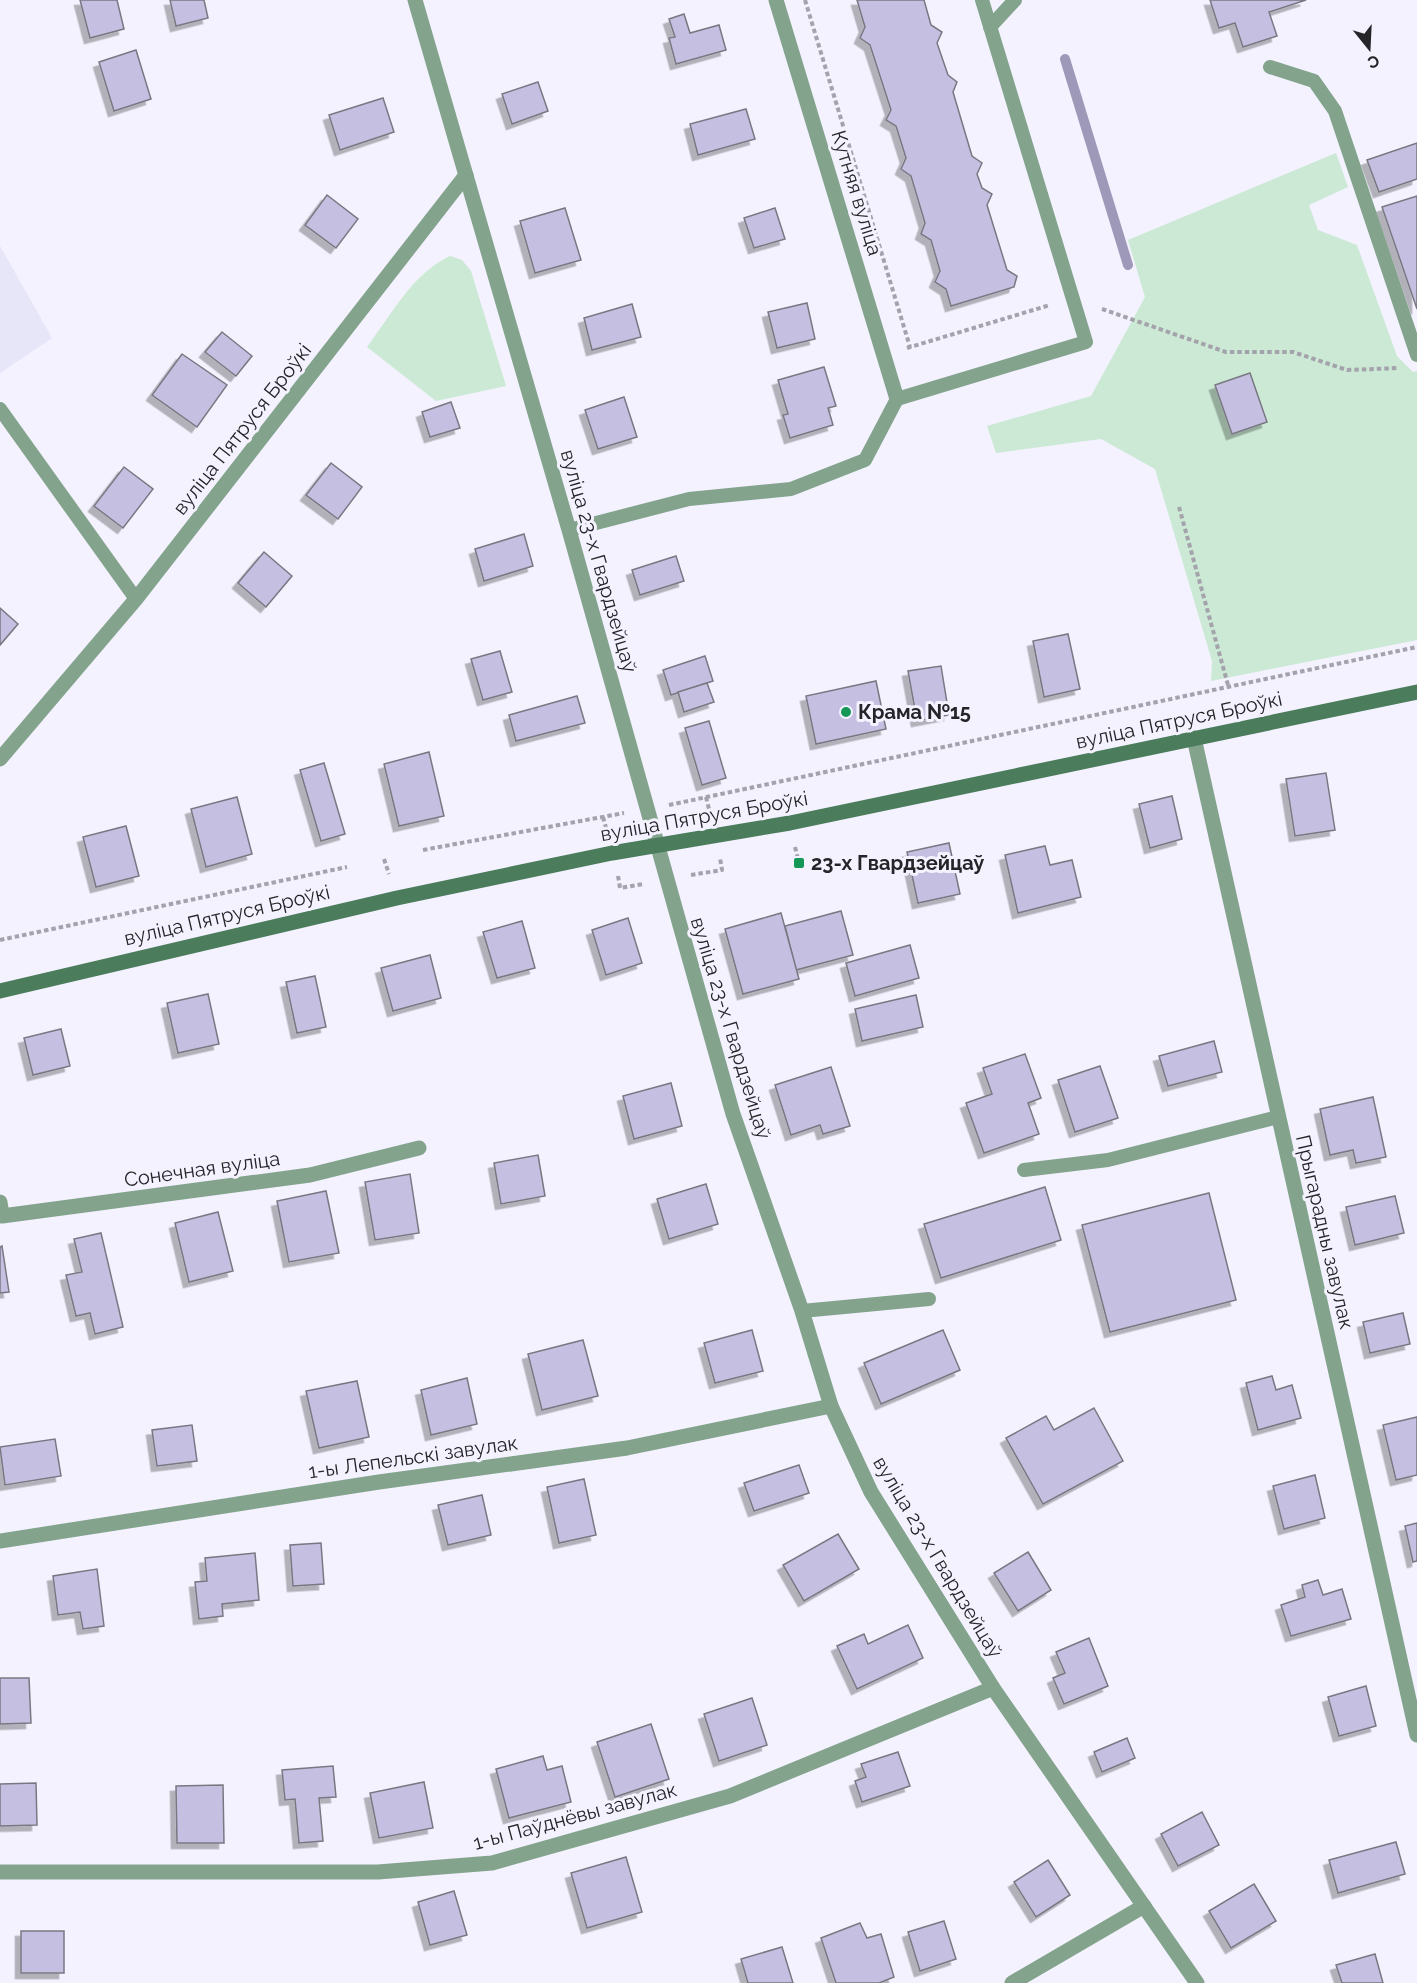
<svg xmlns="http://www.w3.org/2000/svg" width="1417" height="1983" viewBox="0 0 1417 1983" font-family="Raleway,sans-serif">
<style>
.built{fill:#e7e5f8}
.green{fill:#cbe9d4}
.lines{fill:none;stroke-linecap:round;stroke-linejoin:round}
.stream{stroke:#9e99b9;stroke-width:10}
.building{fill:#c5c0e2;stroke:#797882;stroke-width:1.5;filter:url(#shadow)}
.path{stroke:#a4a3ac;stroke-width:4;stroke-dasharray:4.5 3;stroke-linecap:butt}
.service{stroke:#83a38d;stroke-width:14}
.minor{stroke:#83a38d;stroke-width:15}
.tertiary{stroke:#83a38d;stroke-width:15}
.secondary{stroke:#4b7c5c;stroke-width:15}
.poi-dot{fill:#149857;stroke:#f3f2fe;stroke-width:2}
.labels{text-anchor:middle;stroke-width:6;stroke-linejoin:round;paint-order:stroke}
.street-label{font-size:20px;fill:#252529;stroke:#f3f2fe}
.poi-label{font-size:20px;font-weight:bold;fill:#252529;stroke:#f3f2fe;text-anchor:start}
</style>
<defs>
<filter id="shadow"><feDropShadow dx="-5.5" dy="5.5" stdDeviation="0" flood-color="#0004"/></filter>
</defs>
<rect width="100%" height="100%" fill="#f3f2fe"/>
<polygon class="built" points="0,246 52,338 0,373"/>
<g class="green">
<polygon points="1336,153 1348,187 1309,205 1318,230 1357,245 1397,356 1413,372 1417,371 1417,640 1211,681 1212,661 1155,469 1101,439 996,453 987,426 1091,396 1145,297 1128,240"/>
<path d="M 450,256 L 462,260 L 471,271 L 506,386 L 436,401 L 367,347 C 391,315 413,273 450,256 Z"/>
</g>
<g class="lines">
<polyline class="stream" points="1065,59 1128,265"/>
</g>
<g class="building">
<polygon points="80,0 117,0 124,29 90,38"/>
<polygon points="170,0 204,0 208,18 176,26"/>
<polygon points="857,0 924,0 931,25 942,32 937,43 948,75 957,82 953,92 972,156 982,163 977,174 982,188 992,194 987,205 1007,270 1017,276 1014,287 951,306 946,289 935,282 940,271 931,240 921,234 925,223 911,176 901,169 906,158 896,126 886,120 891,110 870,45 860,38 865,27"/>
<polygon points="1210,0 1306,0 1269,12 1277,36 1243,47 1235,23 1219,28"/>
<polygon points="684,14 690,33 719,25 726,50 676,64 669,38 675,37 669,19"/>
<polygon points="136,50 151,99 114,111 99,62"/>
<polygon points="538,82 548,111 512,124 502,94"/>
<polygon points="383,98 394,132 340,150 329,115"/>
<polygon points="746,109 755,139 698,155 690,124"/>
<polygon points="1417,143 1417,179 1379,192 1367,160"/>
<polygon points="327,195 358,219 336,248 305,225"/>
<polygon points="1417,196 1417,309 1382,207"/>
<polygon points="565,208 581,260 535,273 520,221"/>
<polygon points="775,208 785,239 754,248 744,218"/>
<polygon points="807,303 815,339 777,348 768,312"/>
<polygon points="632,304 641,337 592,350 584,318"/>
<polygon points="222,332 252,356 236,376 205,352"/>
<polygon points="182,354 227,385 197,427 152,395"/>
<polygon points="824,367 836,406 828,408 833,425 790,438 783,415 788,414 778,380"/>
<polygon points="1250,373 1267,422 1232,434 1215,385"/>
<polygon points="624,397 637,437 598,449 585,410"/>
<polygon points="451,402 460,428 430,437 422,412"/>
<polygon points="331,463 362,487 338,519 306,495"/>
<polygon points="124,467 153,489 123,528 94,506"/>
<polygon points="524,534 533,566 484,581 475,549"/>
<polygon points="264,552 292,576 266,607 238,583"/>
<polygon points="676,556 684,581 640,595 632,570"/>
<polygon points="0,608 18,624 0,645"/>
<polygon points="1068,634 1080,689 1044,697 1033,641"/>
<polygon points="500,651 512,692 483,700 471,659"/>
<polygon points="705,656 713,681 671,695 663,670"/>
<polygon points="941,666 949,715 917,721 908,671"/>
<polygon points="876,681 886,729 816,744 806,696"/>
<polygon points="707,683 714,702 684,712 678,692"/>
<polygon points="577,696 585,723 516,741 509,715"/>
<polygon points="709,721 726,778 702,785 685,728"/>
<polygon points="429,752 444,816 399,826 384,764"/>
<polygon points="324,763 345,834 321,841 300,770"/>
<polygon points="1326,773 1335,830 1295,836 1286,779"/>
<polygon points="1172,796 1182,839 1150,848 1139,804"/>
<polygon points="237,797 252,854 206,867 191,809"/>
<polygon points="126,826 139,876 96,887 83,837"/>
<polygon points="949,843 960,894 918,903 907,852"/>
<polygon points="1045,846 1050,865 1072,860 1081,897 1018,913 1005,855"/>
<polygon points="841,911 853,955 796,970 785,926"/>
<polygon points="781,913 799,979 743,994 725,929"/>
<polygon points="628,918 642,963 606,975 592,930"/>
<polygon points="522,921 535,968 497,978 483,932"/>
<polygon points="910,945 919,978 855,996 846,963"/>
<polygon points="430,955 441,998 393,1011 381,968"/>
<polygon points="315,976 326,1027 297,1033 286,982"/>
<polygon points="208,994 219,1044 178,1053 167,1003"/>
<polygon points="916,995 923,1027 862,1041 855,1009"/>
<polygon points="61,1029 70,1066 33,1075 24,1038"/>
<polygon points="1214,1041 1222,1072 1168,1086 1159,1056"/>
<polygon points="1025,1054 1041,1098 1028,1103 1039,1134 984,1153 966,1103 992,1094 983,1068"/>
<polygon points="1100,1066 1118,1118 1075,1132 1058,1080"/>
<polygon points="831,1067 850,1126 823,1134 820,1125 791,1135 775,1085"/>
<polygon points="671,1083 682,1126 634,1139 623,1096"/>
<polygon points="1373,1097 1386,1157 1356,1163 1353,1150 1330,1155 1320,1109"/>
<polygon points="538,1155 545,1196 501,1204 494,1163"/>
<polygon points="410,1174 419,1233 375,1240 365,1182"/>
<polygon points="706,1184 718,1224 669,1239 657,1199"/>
<polygon points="1045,1187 1061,1240 941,1278 924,1224"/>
<polygon points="326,1191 339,1253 289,1262 277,1201"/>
<polygon points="1209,1193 1236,1300 1110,1332 1082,1225"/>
<polygon points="1395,1196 1404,1233 1355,1245 1346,1207"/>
<polygon points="218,1212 233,1271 189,1282 175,1223"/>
<polygon points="101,1233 123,1327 95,1334 90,1313 76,1316 66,1275 82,1272 74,1239"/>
<polygon points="2,1246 9,1292 0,1293 0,1247"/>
<polygon points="1403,1313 1410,1344 1370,1353 1363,1322"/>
<polygon points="752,1330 763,1371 715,1383 704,1343"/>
<polygon points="943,1330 960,1370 881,1404 864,1363"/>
<polygon points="583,1340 598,1396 542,1410 528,1354"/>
<polygon points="1272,1376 1276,1390 1292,1385 1301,1418 1258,1430 1246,1383"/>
<polygon points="467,1378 477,1424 431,1435 421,1390"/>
<polygon points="357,1381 369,1437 319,1448 306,1391"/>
<polygon points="1094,1408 1123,1461 1043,1504 1006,1438 1046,1416 1054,1430"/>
<polygon points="1417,1417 1417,1475 1396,1480 1383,1425"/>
<polygon points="192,1425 197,1461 157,1466 152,1430"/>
<polygon points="55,1439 61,1476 5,1485 0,1447"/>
<polygon points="799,1465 809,1493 754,1511 744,1483"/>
<polygon points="1315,1475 1325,1518 1284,1529 1273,1486"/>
<polygon points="584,1479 596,1535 559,1543 547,1487"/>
<polygon points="482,1495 491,1535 448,1545 438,1505"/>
<polygon points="1417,1523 1417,1561 1413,1562 1405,1526"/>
<polygon points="838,1534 859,1569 804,1601 783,1565"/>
<polygon points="321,1543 324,1584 293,1586 290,1545"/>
<polygon points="1028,1552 1051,1590 1018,1611 994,1573"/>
<polygon points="255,1553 259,1600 222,1604 223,1616 199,1619 195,1582 207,1581 205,1558"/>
<polygon points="97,1569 104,1626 83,1629 80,1612 58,1615 53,1576"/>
<polygon points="1318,1580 1323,1595 1342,1589 1351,1619 1291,1636 1281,1605 1305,1597 1302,1585"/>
<polygon points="908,1625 923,1658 857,1689 837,1646 864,1634 868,1644"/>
<polygon points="1089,1638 1108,1686 1064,1704 1053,1678 1065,1673 1056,1652"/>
<polygon points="0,1678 29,1678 31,1723 0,1724"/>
<polygon points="1366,1686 1376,1726 1339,1736 1328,1697"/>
<polygon points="752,1698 767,1745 719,1761 704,1714"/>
<polygon points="651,1724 669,1779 615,1797 597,1742"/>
<polygon points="1127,1738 1135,1758 1102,1772 1094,1752"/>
<polygon points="898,1752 910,1786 862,1802 855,1781 866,1777 861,1764"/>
<polygon points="543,1756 547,1770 562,1766 571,1802 509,1818 496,1769"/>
<polygon points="333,1766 336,1797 319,1798 323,1841 299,1843 295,1799 285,1800 282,1770"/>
<polygon points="424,1782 433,1828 379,1838 370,1793"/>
<polygon points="36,1783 37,1825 0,1826 0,1784"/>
<polygon points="223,1785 224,1843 177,1843 176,1786"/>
<polygon points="1202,1812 1219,1845 1178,1866 1161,1834"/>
<polygon points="1396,1842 1405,1874 1338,1893 1329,1860"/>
<polygon points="626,1857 642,1912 587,1928 571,1873"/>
<polygon points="1048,1860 1070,1895 1036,1917 1014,1882"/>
<polygon points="1254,1884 1276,1921 1231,1948 1209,1911"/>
<polygon points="454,1891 467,1935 430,1945 418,1902"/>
<polygon points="944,1921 956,1959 920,1971 908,1932"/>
<polygon points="860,1923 867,1938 881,1934 894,1977 879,1983 836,1983 821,1938"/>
<rect x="21" y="1931" width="43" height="42"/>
<polygon points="782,1947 793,1983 748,1983 741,1959"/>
<polygon points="1375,1954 1383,1983 1342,1983 1336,1965"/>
</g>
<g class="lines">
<g class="path">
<polyline points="805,0 910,347"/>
<polyline points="1102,309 1226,352 1293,352 1347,370 1399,368"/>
<polyline points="907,348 1050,305"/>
<polyline points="1179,507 1228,685"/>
<polyline points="706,797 710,813"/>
<polyline points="669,805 1417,647"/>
<polyline points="603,817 607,831"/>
<polyline points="795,847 799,863"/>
<polyline points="423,850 624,813"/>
<polyline points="384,859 389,874"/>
<polyline points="691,875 722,870 720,858"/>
<polyline points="618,876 620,888 643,884"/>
<polyline points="0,940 347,867"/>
</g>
<g class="service">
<polyline points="990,27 1015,0"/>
<polyline points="1270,67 1314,81 1335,111 1417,355"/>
<polyline points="0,409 136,599"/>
<polyline points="569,530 689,499 791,489 865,460 897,399 1086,342 982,0"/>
<polyline points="1024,1170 1108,1160 1278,1117"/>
<polyline points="802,1311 929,1299"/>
</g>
<g class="minor">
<polyline points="776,0 897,399"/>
<polyline points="1194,738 1417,1735"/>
<polyline points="0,759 136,599 466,175"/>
<polyline points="0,1202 2,1216 310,1175 419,1148"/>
<polyline points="0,1541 379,1482 627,1448 831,1406"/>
<polyline points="0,1872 378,1872 492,1863 730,1796 993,1688"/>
<polyline points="1012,1983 1144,1906"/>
</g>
<polyline class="tertiary" points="415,0 569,530 733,1114 802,1311 831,1406 871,1492 993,1688 1197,1983"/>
<polyline class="secondary" points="0,991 397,898 612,853 790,823 1417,692"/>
</g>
<g class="poi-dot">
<circle cx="846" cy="712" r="6"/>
<rect x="793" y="857" width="12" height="12" rx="3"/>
</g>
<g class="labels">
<g class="street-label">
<text transform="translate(857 193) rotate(73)" y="7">Кутняя вуліца</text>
<text transform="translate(242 429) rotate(-52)" y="7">вуліца Пятруся Броўкі</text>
<text transform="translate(599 561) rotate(74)" y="7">вуліца 23-х Гвардзейцаў</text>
<text transform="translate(1179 720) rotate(-12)" y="7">вуліца Пятруся Броўкі</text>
<text transform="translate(704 816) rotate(-10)" y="7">вуліца Пятруся Броўкі</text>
<text transform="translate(227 915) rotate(-13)" y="7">вуліца Пятруся Броўкі</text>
<text transform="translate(731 1028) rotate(73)" y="7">вуліца 23-х Гвардзейцаў</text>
<text transform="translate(202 1169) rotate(-8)" y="7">Сонечная вуліца</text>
<text transform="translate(1325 1232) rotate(77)" y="7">Прыгарадны завулак</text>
<text transform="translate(413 1457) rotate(-8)" y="7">1-ы Лепельскі завулак</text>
<text transform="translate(938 1557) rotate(59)" y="7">вуліца 23-х Гвардзейцаў</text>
<text transform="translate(575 1816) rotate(-15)" y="7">1-ы Паўднёвы завулак</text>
</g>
<g class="poi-label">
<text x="858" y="719">Крама №15</text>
<text x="811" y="870">23-х Гвардзейцаў</text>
</g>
</g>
<g transform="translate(1369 48) rotate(162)" stroke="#f3f2fe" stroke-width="4.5" paint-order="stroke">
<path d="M0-4.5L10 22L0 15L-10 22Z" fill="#252529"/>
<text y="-9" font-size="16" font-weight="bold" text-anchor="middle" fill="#252529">С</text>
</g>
</svg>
